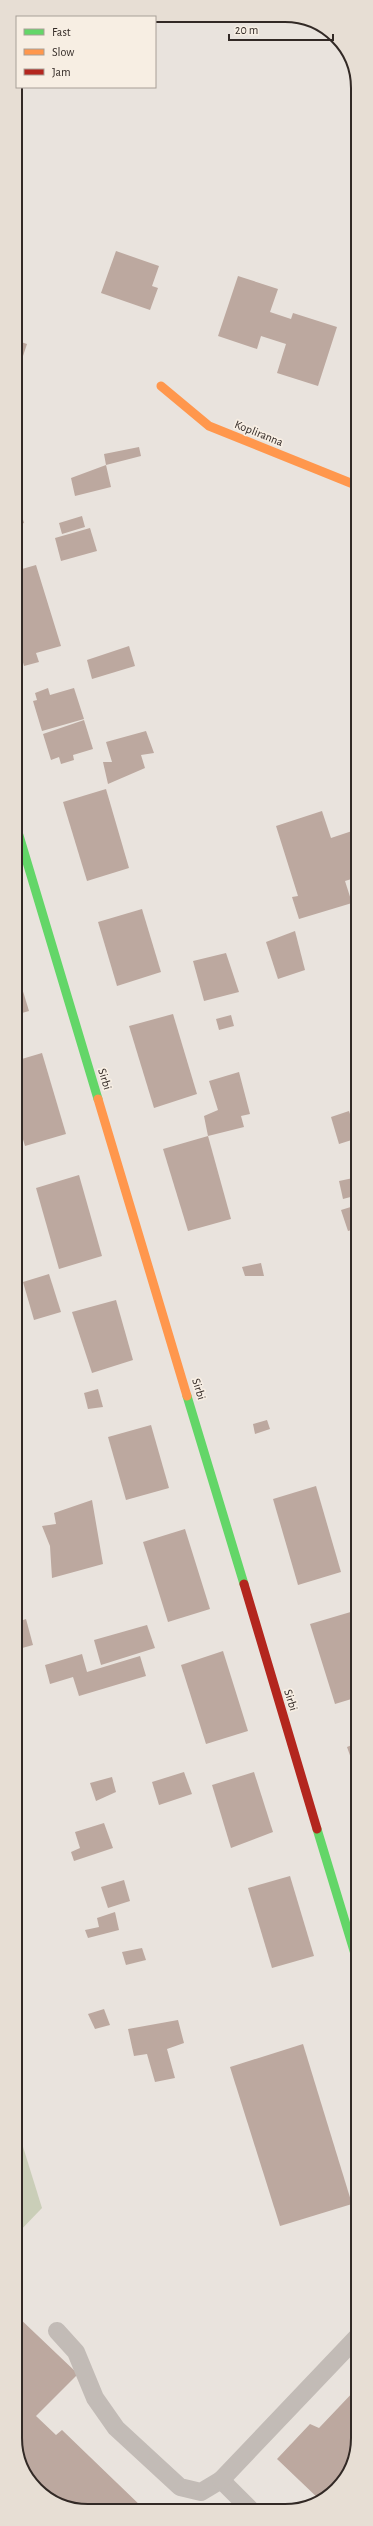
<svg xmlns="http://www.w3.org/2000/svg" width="373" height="2526" viewBox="0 0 373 2526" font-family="'Alegreya Sans',sans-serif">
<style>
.green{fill:#caceb8}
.building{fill:#bca89f}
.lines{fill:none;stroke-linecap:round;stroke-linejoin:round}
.lane{stroke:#c2bbb6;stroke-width:18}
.fast{stroke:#63d668;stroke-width:9}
.slow{stroke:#ff974d;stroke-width:9}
.jam{stroke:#b3261e;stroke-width:9}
.labels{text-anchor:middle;stroke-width:3.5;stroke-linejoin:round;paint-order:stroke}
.street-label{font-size:12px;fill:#322925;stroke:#f7eee3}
.rim{fill:none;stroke:#322925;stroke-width:2}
</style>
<rect width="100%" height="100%" fill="#e9e3dd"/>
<polygon class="green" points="15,2121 42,2208 15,2236"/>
<g class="building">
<polygon points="116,251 159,266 152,286 158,288 150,310 101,293"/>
<polygon points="238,276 278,289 270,312 291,319 293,313 337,327 318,386 277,373 286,344 261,336 257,349 218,336"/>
<polygon points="15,340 27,344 23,356 15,353"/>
<polygon points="139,447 141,456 106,465 111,487 75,496 71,478 106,465 104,454"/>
<polygon points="15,493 24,523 15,526"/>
<polygon points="82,516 85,527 62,534 59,523"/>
<polygon points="90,528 97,551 61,561 55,538"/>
<polygon points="36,565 61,646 36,653 39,662 24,666 22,659 19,660 15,648 15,571"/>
<polygon points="129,646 135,666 92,679 87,660"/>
<polygon points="48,688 50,695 74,688 84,719 42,731 33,701 37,700 35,693"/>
<polygon points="84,720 93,749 73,755 74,760 61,764 59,757 51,760 43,734"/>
<polygon points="146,731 154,753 141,755 145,768 108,784 103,762 112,762 106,742"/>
<polygon points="106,789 129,868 87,881 63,802"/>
<polygon points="322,811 331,838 358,829 358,877 345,881 352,903 299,919 292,897 298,896 276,826"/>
<polygon points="142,909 161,972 117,986 98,922"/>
<polygon points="295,931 305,970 278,979 266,942"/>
<polygon points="226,953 239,992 204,1001 193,961"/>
<polygon points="15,965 29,1011 15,1015"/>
<polygon points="173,1014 197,1094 154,1108 129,1026"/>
<polygon points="231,1015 234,1026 219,1030 216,1019"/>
<polygon points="42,1053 66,1134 25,1146 15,1113 15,1061"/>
<polygon points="239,1072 250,1114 241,1116 244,1127 208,1136 204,1116 218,1110 209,1081"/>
<polygon points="349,1111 358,1138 339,1144 331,1117"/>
<polygon points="208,1136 231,1219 188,1231 163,1149"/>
<polygon points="79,1175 102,1256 59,1269 36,1188"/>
<polygon points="358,1177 358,1195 343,1199 339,1181"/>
<polygon points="354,1206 356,1213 358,1212 358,1228 348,1231 341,1210"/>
<polygon points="261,1263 264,1276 245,1276 242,1267"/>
<polygon points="49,1274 61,1312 34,1320 23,1282"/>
<polygon points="116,1300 133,1360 92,1373 72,1312"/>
<polygon points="98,1389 103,1407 88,1409 84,1393"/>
<polygon points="267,1420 270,1429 255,1434 253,1424"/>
<polygon points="151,1425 169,1488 126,1500 108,1437"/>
<polygon points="316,1486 341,1572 298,1585 273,1499"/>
<polygon points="92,1500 103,1564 52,1578 50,1546 42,1526 56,1524 54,1513"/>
<polygon points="185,1529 210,1609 168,1622 143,1542"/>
<polygon points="354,1611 358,1625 358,1697 335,1704 310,1624"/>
<polygon points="26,1619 33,1645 15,1650 15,1623"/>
<polygon points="147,1625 155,1648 101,1665 94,1640"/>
<polygon points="223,1651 248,1731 206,1744 181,1665"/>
<polygon points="82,1654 87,1672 140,1656 146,1676 79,1696 73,1677 50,1684 45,1665"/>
<polygon points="358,1737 358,1778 347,1747 352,1745 350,1740"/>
<polygon points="184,1772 192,1794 159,1805 152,1782"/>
<polygon points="254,1772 273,1832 231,1848 212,1785"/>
<polygon points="112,1777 116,1792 96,1801 90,1783"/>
<polygon points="104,1823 113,1848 74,1861 71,1852 80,1848 75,1832"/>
<polygon points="290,1876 314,1956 272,1968 248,1888"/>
<polygon points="124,1880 130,1901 108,1908 101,1887"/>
<polygon points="115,1912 119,1930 88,1938 85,1930 99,1927 97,1918"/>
<polygon points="142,1948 146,1960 126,1965 122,1952"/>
<polygon points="104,2009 110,2025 95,2029 88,2014"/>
<polygon points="178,2020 184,2043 167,2049 175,2078 155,2082 147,2054 134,2056 128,2029"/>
<polygon points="303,2044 352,2204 280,2226 230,2067"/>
<polygon points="16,2315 78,2374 36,2416 56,2435 62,2430 144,2509 69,2509 33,2486 15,2443"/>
<polygon points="358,2387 358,2438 340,2486 321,2501 277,2459 310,2424 319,2428"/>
</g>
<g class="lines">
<g class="lane">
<polyline points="57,2331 76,2352 95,2398 116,2428 180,2487 201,2492 221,2480 251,2510"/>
<polyline points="221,2480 358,2336"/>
</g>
<g class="fast">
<polyline points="15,822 98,1099"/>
<polyline points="187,1396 244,1584"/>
<polyline points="317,1829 358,1964"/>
</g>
<g class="slow">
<polyline points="161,386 209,426 358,486"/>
<polyline points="98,1099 187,1396"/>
</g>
<polyline class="jam" points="244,1584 317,1829"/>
</g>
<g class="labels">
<g class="street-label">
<text transform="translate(259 433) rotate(22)" y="4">Kopliranna</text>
<text transform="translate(105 1079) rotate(73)" y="4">Sirbi</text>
<text transform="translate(199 1389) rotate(73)" y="4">Sirbi</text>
<text transform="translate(291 1700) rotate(73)" y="4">Sirbi</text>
</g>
</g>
<path d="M0 0H373V2526H0ZM88 22H285A66 66 0 0 1 351 88V2438A66 66 0 0 1 285 2504H88A66 66 0 0 1 22 2438V88A66 66 0 0 1 88 22Z" fill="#e7ded4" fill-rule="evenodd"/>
<path class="rim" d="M88 22H285A66 66 0 0 1 351 88V2438A66 66 0 0 1 285 2504H88A66 66 0 0 1 22 2438V88A66 66 0 0 1 88 22Z"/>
<rect x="16" y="16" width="140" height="72" fill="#f7eee3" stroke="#a89f97"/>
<rect x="24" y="29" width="20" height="6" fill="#63d668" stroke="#a89f97"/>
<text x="52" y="36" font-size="12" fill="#322925">Fast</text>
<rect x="24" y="49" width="20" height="6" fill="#ff974d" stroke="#a89f97"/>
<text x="52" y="56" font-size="12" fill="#322925">Slow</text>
<rect x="24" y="69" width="20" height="6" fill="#b3261e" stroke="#a89f97"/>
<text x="52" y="76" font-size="12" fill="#322925">Jam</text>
<path d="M229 34v6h104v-6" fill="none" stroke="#322925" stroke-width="2"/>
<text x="235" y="34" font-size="12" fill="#322925" stroke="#f7eee3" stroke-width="3" paint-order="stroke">20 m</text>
</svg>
